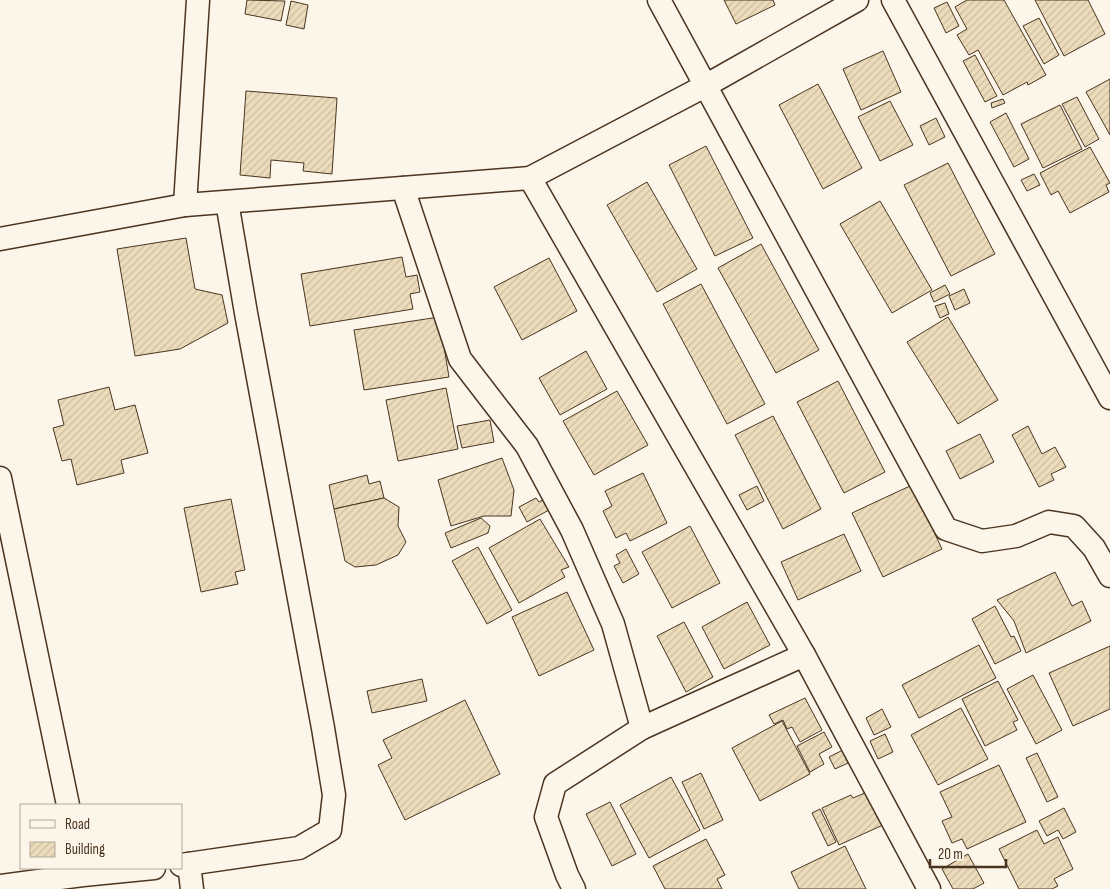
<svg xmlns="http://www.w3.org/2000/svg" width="1110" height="889" viewBox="0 0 1110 889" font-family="'Sofia Sans Condensed',sans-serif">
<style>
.building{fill:url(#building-hatch);stroke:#4a3520}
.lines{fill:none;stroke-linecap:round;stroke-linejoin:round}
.street-casing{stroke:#4a3520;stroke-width:25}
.street{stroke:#fbf6e9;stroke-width:22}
</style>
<defs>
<pattern id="building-hatch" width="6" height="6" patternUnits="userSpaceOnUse" patternTransform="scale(1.25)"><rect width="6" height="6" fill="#ecdcbc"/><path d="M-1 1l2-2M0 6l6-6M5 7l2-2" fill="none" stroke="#ccbda1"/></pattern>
</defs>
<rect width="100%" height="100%" fill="#fbf6e9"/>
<g class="building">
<polygon points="247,0 285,1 281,21 245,14"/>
<polygon points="724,0 773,0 775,5 736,24"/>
<polygon points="967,0 1004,0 1046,75 1028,85 1027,82 1003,95 978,50 969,55 957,35 967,29 955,7"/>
<polygon points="1035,0 1088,0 1105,34 1064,56"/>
<polygon points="291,1 308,5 304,29 286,25"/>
<polygon points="947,2 959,26 946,33 934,8"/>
<polygon points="1039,18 1059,55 1044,64 1023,26"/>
<polygon points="883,51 901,92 861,110 843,69"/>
<polygon points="975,55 997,96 985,102 963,61"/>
<polygon points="1110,79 1110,135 1086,92"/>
<polygon points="818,84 862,168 823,189 779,105"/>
<polygon points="246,91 337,98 332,174 303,171 304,163 271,160 270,178 240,175"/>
<polygon points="1077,97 1099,139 1085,147 1062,104"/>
<polygon points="1003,99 1005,103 992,108 991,103"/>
<polygon points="890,101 913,145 880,161 858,117"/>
<polygon points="1060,105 1082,149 1043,168 1021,124"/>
<polygon points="1006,113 1029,159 1014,167 990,122"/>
<polygon points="936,118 945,137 929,145 920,126"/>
<polygon points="706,146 753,238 715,256 669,165"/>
<polygon points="1090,147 1110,183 1106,185 1109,192 1070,213 1058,191 1051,195 1040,173"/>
<polygon points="948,163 995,254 951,276 904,185"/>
<polygon points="1034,174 1040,185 1027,191 1021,180"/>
<polygon points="647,182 697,269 657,292 607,205"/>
<polygon points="880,201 932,290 892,313 840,224"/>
<polygon points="186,238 195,289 222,295 228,323 180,349 135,356 117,249"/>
<polygon points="761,244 819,350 776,373 718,268"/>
<polygon points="402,257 406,277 417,275 420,292 410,294 413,309 310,326 301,274"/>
<polygon points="549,258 577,311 522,340 494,287"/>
<polygon points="701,284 765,404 727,424 663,304"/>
<polygon points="945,285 950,294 934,302 930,293"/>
<polygon points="964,289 970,303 955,310 949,296"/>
<polygon points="945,303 949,314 940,318 935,306"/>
<polygon points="439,317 449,377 364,390 354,330"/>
<polygon points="948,317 998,400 958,424 907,342"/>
<polygon points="586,351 607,389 560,415 539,378"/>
<polygon points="838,381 885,472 844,493 797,402"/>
<polygon points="109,387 115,410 135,405 148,453 121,460 124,473 77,485 71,459 62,461 53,428 64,425 58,400"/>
<polygon points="446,388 458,449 398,461 386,400"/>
<polygon points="617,391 648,445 594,475 563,421"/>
<polygon points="773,416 821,509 783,529 735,435"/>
<polygon points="490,420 494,442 462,448 457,426"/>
<polygon points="1028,426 1042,454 1055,447 1066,467 1051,474 1054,480 1039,487 1012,435"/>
<polygon points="980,434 994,462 960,479 946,451"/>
<polygon points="502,458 514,490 511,516 484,516 451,526 438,480"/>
<polygon points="643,473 667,523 630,541 626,533 616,538 603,511 612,506 605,491"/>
<polygon points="367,475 369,484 380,481 384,498 334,509 329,485"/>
<polygon points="912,485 942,549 883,577 852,513"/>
<polygon points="757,486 764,501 747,510 739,495"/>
<polygon points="384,498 399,507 398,526 406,542 398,555 376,565 355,567 345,561 334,509"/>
<polygon points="536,498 539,502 544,499 549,510 527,522 519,507"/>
<polygon points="231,499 245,570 235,572 238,584 201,592 184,508"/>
<polygon points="481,518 490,526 488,533 451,548 445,533"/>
<polygon points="540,519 569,567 561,570 565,577 519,603 489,548"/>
<polygon points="690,526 720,583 672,608 642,552"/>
<polygon points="844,534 861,571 798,600 781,562"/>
<polygon points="478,547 512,610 487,624 452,561"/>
<polygon points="626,549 639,574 623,583 614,566 620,563 616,555"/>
<polygon points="1055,572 1072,606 1082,601 1091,621 1026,653 1014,621 997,600"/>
<polygon points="567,592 594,650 539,676 512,617"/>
<polygon points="747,602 770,645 724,669 702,627"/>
<polygon points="995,606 1011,637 1014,636 1021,651 995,664 972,619"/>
<polygon points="684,622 713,677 686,692 657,636"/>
<polygon points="979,645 996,678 919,718 902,685"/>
<polygon points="1110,646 1110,709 1073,726 1049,673"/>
<polygon points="1033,675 1062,730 1036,744 1007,689"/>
<polygon points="422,679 427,701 372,713 367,691"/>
<polygon points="998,681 1018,720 1013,722 1017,730 985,746 962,699"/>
<polygon points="805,698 822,730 800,742 792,727 787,729 783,720 774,724 769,715"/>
<polygon points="465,700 500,774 405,820 378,765 392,758 383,740"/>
<polygon points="961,708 988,759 938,785 911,735"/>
<polygon points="882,709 891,727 874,735 866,718"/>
<polygon points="782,721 810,774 760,801 732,748"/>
<polygon points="824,732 832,747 819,754 824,764 810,772 797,746"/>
<polygon points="885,734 893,752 878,759 870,741"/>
<polygon points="843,750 848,763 835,769 829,757"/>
<polygon points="1037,753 1058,797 1047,802 1026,758"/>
<polygon points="999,765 1026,822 967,849 962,839 952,843 942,821 952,817 940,792"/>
<polygon points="701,773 723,820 704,829 682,782"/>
<polygon points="671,777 700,830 649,858 620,805"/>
<polygon points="867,792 883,825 839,845 822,808 851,795 853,798"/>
<polygon points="610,802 636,854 612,866 586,814"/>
<polygon points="1064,808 1076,832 1063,839 1058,830 1047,836 1039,821"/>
<polygon points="820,809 836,842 828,846 812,813"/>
<polygon points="1037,830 1044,844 1058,837 1073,869 1054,879 1058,886 1052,889 1019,889 999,849"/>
<polygon points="706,839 725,875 717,879 722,889 665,889 653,866"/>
<polygon points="845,846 866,889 799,889 791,872"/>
<polygon points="968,854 984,883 973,889 953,889 942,869"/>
</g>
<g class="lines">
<g class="street-casing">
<g id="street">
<polyline points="659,0 946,529 982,541 1016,536 1049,522 1074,526 1094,548 1110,576"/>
<polyline points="893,0 1110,398"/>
<polyline points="530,178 804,655 929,889"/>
<polyline points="403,188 460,359 527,446 572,530 613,624 642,728"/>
<polyline points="185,205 198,0"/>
<polyline points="0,239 185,205 530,178 705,86 857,0"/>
<polyline points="0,478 68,805"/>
<polyline points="189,864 192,889"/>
<polyline points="181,865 299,848 330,830 334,795 323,728 246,313 227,202"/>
<polyline points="0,886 83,875 154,868"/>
<polyline points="574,889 567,875 546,817 555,784 642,728 804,655"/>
</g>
</g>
<use href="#street" class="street"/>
</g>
<rect x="20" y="804" width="162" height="65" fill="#fbf6e9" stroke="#b4a999"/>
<rect x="30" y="820" width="25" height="8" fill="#fbf6e9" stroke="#b4a999"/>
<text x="65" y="829" font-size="15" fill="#4a3520">Road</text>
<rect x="30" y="842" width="25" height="15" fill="url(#building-hatch)" stroke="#b4a999"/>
<text x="65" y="854" font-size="15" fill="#4a3520">Building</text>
<path d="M930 859v8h76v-8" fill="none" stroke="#4a3520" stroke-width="2.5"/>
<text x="938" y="859" font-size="15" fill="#4a3520" stroke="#fbf6e9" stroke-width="4" paint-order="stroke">20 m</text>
</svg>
